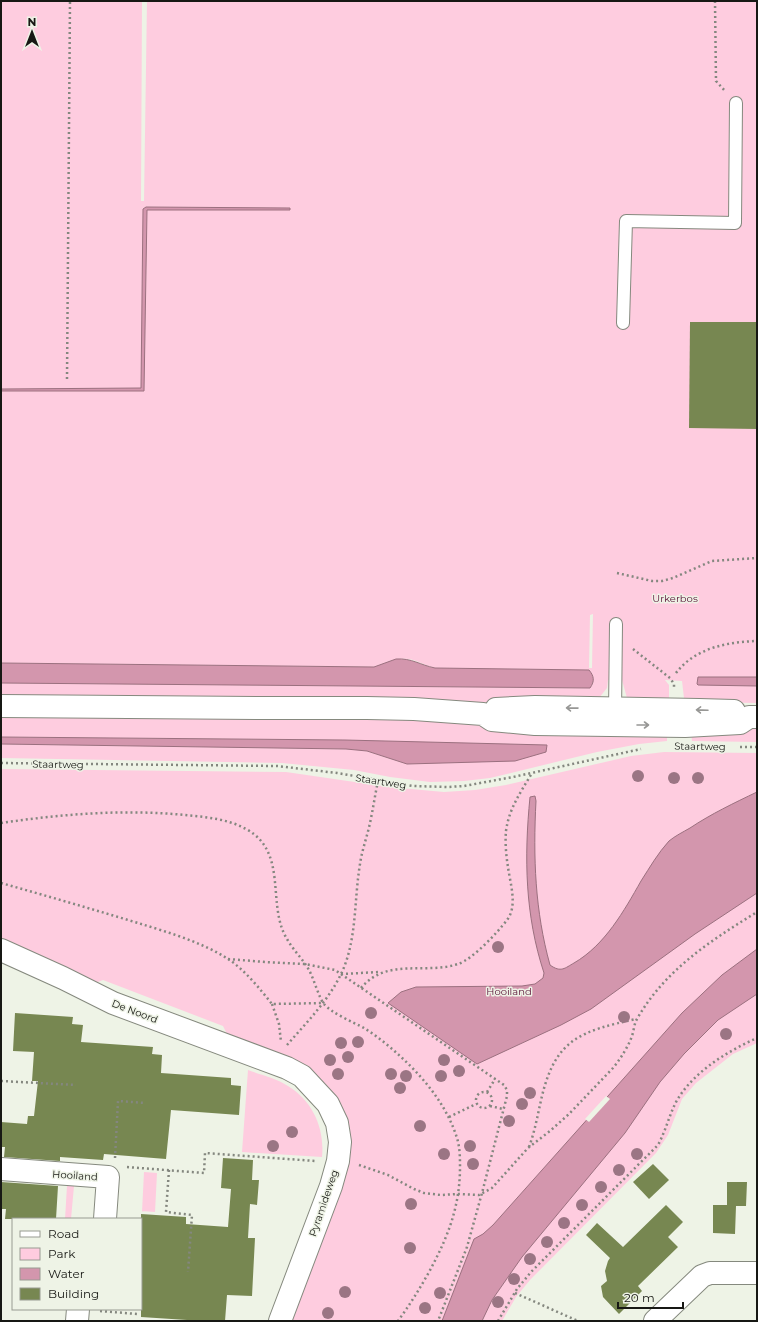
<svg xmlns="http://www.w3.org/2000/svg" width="758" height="1322" viewBox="0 0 758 1322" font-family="Montserrat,sans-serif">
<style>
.green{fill:#feccdf;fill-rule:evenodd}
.water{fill:#d396ad;stroke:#9b707f}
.pier{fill:#eef3e6}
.building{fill:#778751}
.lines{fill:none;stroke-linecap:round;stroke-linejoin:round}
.lane-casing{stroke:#85897e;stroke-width:14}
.street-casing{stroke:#85897e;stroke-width:24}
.secondary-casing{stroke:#85897e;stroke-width:24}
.path{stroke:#84877f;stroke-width:2.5;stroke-dasharray:2 3;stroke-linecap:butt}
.lane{stroke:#fff;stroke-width:12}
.street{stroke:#fff;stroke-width:22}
.secondary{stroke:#fff;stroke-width:22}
.tree{fill:#9b7584}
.oneway{stroke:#979795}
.labels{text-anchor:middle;stroke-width:3;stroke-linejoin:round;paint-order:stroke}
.park-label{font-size:10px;fill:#570e34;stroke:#eef3e6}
.street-label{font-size:10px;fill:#171814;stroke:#eef3e6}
</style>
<rect width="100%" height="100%" fill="#eef3e6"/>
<g class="green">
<path d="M 1,1 L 142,1 L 141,201 L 144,201 L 147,1 L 757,1 L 757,703 L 692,702 L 691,699 L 684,698 L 682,681 L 665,680 L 669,685 L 669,704 L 627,698 L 622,680 L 608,680 L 607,688 L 599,698 L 469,703 L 1,696 L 1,683 L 590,688 L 593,683 L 593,679 L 435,668 C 426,666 417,660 408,659 C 396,657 385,664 374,667 L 1,663 ZM 593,614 L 592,668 L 589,668 L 590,615 Z"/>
<polygon points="1,714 393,718 545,731 667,731 667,741 639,744 597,752 490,778 464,781 430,782 390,777 354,770 282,763 1,758 1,744 346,749 367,751 407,764 345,740 1,737"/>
<polygon points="757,727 757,742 692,741 691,731"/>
<path d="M 664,752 L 757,753 L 757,1043 L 733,1054 L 696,1083 L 682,1099 L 668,1135 L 656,1153 L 530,1280 L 516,1297 L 502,1321 L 291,1321 L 342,1181 L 329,1090 L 320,1078 L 307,1068 L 227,1034 L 223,1026 L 103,980 L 95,983 C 64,965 35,952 1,940 L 1,769 L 286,772 L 389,787 L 444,792 L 475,790 L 506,785 L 631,756 Z"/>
<path d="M 248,1070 C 261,1075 276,1078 288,1086 C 313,1101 325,1129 322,1157 L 242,1152 Z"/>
<polygon points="144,1172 157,1173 155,1212 142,1211 142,1212"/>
<polygon points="67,1186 74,1186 71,1219 65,1219"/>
</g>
<g class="water">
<polygon points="146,207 290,208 290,210 147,210 144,391 1,391 1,389 141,388 143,209"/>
<path d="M 396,659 C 412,658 420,665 435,668 L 589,670 C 594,676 595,681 590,688 L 1,683 L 1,663 L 374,667 Z"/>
<polygon points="698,677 757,677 757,686 698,685 697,684"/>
<polygon points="1,737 345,740 547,745 546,752 515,761 407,764 367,751 346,749 1,744"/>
<path d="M 757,792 L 757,893 L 695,934 L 591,1009 L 561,1025 L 477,1064 L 388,1003 L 401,992 L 416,987 L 522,986 L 535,984 L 543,978 L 544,973 C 525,915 524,858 530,797 L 535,796 L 536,801 C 533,857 535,911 550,965 C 561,973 565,968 574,963 C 605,945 624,911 641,881 C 650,867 658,853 669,841 C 675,836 683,832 690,828 C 711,814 734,803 757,792 Z"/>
<polygon points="757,949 757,994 718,1020 684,1054 660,1082 625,1133 522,1257 492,1300 482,1321 442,1321 474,1239 483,1234 493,1225 682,1013 722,975"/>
</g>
<polygon class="pier" points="606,1096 610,1099 589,1122 585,1119"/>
<g class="building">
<polygon points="690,322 757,322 757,429 689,428"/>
<polygon points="15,1013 73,1017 72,1024 83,1025 81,1042 153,1047 152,1054 162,1055 161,1073 231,1078 231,1085 241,1086 239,1115 171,1110 166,1159 104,1154 103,1160 60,1157 60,1161 4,1157 5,1147 1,1147 1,1122 27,1124 28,1116 34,1116 38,1081 32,1081 34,1052 13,1051"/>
<polygon points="223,1158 253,1160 252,1180 259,1180 257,1205 250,1204 248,1238 255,1238 252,1296 227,1295 225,1321 187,1321 187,1320 141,1317 141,1214 186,1217 186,1224 228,1227 231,1189 221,1188"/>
<polygon points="653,1164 669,1180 649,1199 633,1182"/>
<polygon points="1,1182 58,1186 56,1219 5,1219 6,1209 1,1209"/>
<polygon points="727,1182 747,1182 746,1206 736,1206 735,1234 713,1233 713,1205 727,1205"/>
<polygon points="666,1205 683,1222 668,1237 678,1247 638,1286 642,1291 619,1314 603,1297 601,1286 607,1281 605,1271 608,1261 610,1258 586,1235 597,1223 623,1247"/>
</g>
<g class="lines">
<g class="lane-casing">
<g id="lane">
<polyline points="623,323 626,221 735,223 736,103"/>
<polyline points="615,714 616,624"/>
</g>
</g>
<g class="street-casing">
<g id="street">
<polyline points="1,950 63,978 113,1003 287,1068 302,1076 328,1104 337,1123 340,1142 338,1161 331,1186 280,1321"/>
<polyline points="1,1169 108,1177 105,1219"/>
<polyline points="77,1321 78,1309"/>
<polyline points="655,1321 702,1276 710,1273 757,1273"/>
</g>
</g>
<g class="secondary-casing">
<g id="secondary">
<polyline points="1,706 263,708 367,708 414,709 483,714 492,720 535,724 685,726 740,723 749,717 757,717"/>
<polyline points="496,709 535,707 699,710 734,711"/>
</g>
</g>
<g class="path">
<polyline points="715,1 716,81 725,91"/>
<polyline points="67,379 70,1"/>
<polyline points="617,573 652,581 662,581 673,578 712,561 757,558"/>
<polyline points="633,649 670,678 674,684 674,689"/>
<path d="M 676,673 C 695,648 727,642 757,641"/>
<polyline points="740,747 757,747"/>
<polyline points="1,763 277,766 337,773 413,786 448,787 464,786 513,777 641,749"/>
<path d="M 1,823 C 62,814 124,809 185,815 C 206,817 228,819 246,829 C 289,852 266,905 287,939 C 293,950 303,959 309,970 C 314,979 319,998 324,1004 C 331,1013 353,1022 364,1028 C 377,1036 389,1046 400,1056 C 425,1079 447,1106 457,1138 C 460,1148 460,1158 460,1167 C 460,1183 458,1198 454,1213 C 445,1248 419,1292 398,1321"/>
<path d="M 1,883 C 47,896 92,909 138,923 C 167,932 202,942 228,959 C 244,969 260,989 272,1004 L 323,1003"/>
<polyline points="228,959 265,962 305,964 335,970 504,1085 507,1090 507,1096 482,1193 467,1247 438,1321"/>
<polyline points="341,974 380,972"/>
<path d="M 361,988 C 387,957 425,975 458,964 C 473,959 497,933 507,920 C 518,906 510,883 508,867 C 506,855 505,842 506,831 C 509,808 521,792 532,773"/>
<polyline points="272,1004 279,1024 281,1042"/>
<path d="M 287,1045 C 307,1022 329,1000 342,972 C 357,939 354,900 360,864 C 362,850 367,837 370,823 C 373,809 375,795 378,781"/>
<polyline points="1,1081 76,1085"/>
<circle cx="484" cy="1100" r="8"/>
<polyline points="487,1092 495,1079"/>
<polyline points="490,1106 503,1109"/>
<polyline points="449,1117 476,1104"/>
<path d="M 529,1147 C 535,1131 538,1113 542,1096 C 556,1038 582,1031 636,1019"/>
<polyline points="115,1158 118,1101 145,1103"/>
<path d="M 359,1165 L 388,1175 L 414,1189 L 424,1193 L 441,1195 L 458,1194 L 479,1195 L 492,1188 L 528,1148 L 550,1131 L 569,1114 L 613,1068 C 621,1058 628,1047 632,1036 C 634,1030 634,1024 637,1019 C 665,970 710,941 757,912"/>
<polyline points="127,1167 204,1173 205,1153 315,1161"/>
<polyline points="169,1170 166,1212 192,1215 188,1272"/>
<polyline points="515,1293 578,1321"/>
<polyline points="100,1311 137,1314"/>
<path d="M 498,1321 L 517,1289 L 531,1272 L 658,1145 C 666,1130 669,1116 676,1102 C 693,1072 726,1052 757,1038"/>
</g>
<use href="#lane" class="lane"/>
<use href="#street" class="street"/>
<use href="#secondary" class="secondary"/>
</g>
<g class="tree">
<circle cx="638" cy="776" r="6"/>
<circle cx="674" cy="778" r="6"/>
<circle cx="698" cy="778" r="6"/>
<circle cx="498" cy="947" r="6"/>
<circle cx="371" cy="1013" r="6"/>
<circle cx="624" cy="1017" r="6"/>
<circle cx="726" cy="1034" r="6"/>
<circle cx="358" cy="1042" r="6"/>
<circle cx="341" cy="1043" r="6"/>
<circle cx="348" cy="1057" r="6"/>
<circle cx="330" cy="1060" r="6"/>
<circle cx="444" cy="1060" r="6"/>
<circle cx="459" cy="1071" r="6"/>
<circle cx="338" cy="1074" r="6"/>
<circle cx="391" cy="1074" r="6"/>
<circle cx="406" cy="1076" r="6"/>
<circle cx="441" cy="1076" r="6"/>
<circle cx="400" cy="1088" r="6"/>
<circle cx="530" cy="1093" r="6"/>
<circle cx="522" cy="1104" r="6"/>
<circle cx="509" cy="1121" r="6"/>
<circle cx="420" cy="1126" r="6"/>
<circle cx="292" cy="1132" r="6"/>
<circle cx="273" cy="1146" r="6"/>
<circle cx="470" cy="1146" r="6"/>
<circle cx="444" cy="1154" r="6"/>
<circle cx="637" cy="1154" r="6"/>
<circle cx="473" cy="1164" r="6"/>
<circle cx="619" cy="1170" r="6"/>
<circle cx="601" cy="1187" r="6"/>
<circle cx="411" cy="1204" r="6"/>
<circle cx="582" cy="1205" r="6"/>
<circle cx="564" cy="1223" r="6"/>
<circle cx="547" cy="1242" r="6"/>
<circle cx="410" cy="1248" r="6"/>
<circle cx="530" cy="1259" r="6"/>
<circle cx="514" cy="1279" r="6"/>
<circle cx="345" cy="1292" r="6"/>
<circle cx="440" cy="1293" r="6"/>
<circle cx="498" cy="1302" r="6"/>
<circle cx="425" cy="1308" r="6"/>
<circle cx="328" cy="1313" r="6"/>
</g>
<defs><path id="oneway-shaft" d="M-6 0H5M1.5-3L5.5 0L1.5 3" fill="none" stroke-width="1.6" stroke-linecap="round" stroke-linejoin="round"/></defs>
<g class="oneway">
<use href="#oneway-shaft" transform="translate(572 708) rotate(-179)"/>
<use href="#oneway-shaft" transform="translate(702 710) rotate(-178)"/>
<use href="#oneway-shaft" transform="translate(643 725)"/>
</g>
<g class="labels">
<g class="park-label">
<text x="675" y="602">Urkerbos</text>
<text x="509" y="995">Hooiland</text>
</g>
<g class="street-label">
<text transform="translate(700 746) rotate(1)" y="4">Staartweg</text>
<text transform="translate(58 764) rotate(1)" y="4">Staartweg</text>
<text transform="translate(381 781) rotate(9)" y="4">Staartweg</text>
<text transform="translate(135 1011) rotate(21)" y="4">De Noord</text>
<text transform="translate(75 1175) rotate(4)" y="4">Hooiland</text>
<text transform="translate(323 1203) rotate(-71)" y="4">Pyramideweg</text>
</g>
</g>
<rect width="758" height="1322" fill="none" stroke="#171814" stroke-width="4"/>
<rect x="12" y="1218" width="130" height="92" fill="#eef3e6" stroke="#989b92"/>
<rect x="20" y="1231" width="20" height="6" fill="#ffffff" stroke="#989b92"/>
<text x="48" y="1238" font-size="12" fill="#171814">Road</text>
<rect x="20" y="1248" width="20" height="12" fill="#feccdf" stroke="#989b92"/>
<text x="48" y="1258" font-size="12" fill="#171814">Park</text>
<rect x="20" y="1268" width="20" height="12" fill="#d396ad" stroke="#989b92"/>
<text x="48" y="1278" font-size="12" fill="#171814">Water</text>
<rect x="20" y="1288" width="20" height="12" fill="#778751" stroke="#989b92"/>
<text x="48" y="1298" font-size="12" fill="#171814">Building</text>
<g transform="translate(32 32)" stroke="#eef3e6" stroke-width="3" paint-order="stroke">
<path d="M0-3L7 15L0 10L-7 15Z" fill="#171814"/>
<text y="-6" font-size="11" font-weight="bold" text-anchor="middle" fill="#171814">N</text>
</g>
<path d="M618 1302v6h65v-6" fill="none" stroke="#171814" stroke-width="2"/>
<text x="624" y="1302" font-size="12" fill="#171814" stroke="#eef3e6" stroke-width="3" paint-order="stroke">20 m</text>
</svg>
